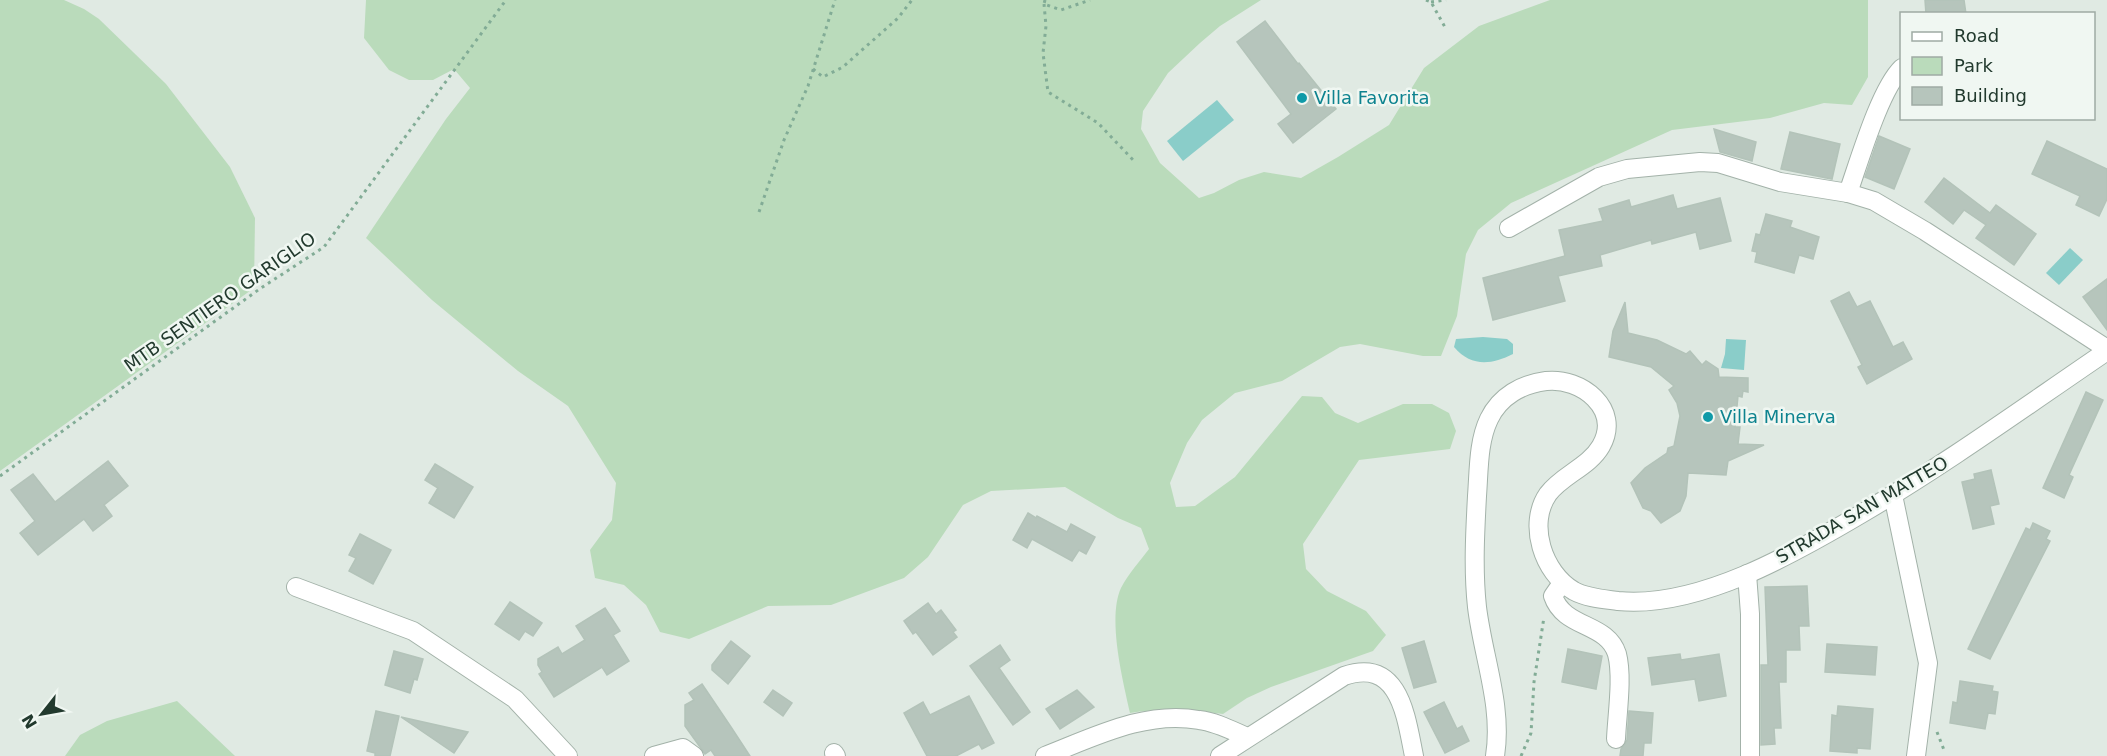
<svg xmlns="http://www.w3.org/2000/svg" width="2107" height="756" viewBox="0 0 2107 756" font-family="'DejaVu Sans',sans-serif">
<style>
.green{fill:#badbbb}
.water{fill:#8acdc9}
.building{fill:#b6c5bc;stroke:#b3c3b9;stroke-width:1.5}
.lines{fill:none;stroke-linecap:round;stroke-linejoin:round}
.minor-casing{stroke:#a3b2a9;stroke-width:20}
.path{stroke:#82ac96;stroke-width:3;stroke-dasharray:3 4.5;stroke-linecap:butt}
.minor{stroke:#fff;stroke-width:18}
.culture-dot{fill:#0f9aa8;stroke:#f0f7f2;stroke-width:2}
.labels{text-anchor:middle;stroke-width:5;stroke-linejoin:round;paint-order:stroke}
.culture-label{font-size:18px;fill:#0d838f;stroke:#f0f7f2;text-anchor:start}
.street-label{font-size:18px;fill:#223a2e;stroke:#f0f7f2}
</style>
<rect width="100%" height="100%" fill="#e0eae3"/>
<g class="green">
<polygon points="0,0 64,0 84,9 99,19 166,84 230,167 255,218 254,288 0,471"/>
<path d="M 366,0 L 1261,0 L 1220,26 L 1200,43 L 1168,73 L 1143,111 L 1141,129 L 1160,163 L 1199,198 L 1214,193 L 1239,180 L 1264,172 L 1301,178 L 1338,157 L 1389,125 L 1424,68 L 1479,26 L 1550,0 L 1868,0 L 1868,77 L 1852,105 L 1824,103 L 1770,118 L 1672,130 L 1511,203 L 1478,230 L 1466,254 L 1457,316 L 1441,356 L 1423,356 L 1360,344 L 1340,347 L 1282,381 L 1235,393 L 1202,420 L 1187,443 L 1170,483 L 1176,507 L 1195,506 L 1235,477 L 1302,396 L 1322,397 L 1335,413 L 1358,423 L 1403,404 L 1432,404 L 1449,413 L 1456,431 L 1450,449 L 1359,460 L 1303,544 L 1306,569 L 1327,591 L 1366,611 L 1386,635 L 1373,651 L 1271,687 L 1247,698 L 1223,714 C 1191,710 1161,708 1130,713 C 1123,681 1107,618 1121,588 C 1128,574 1140,561 1149,549 L 1141,528 L 1118,518 L 1065,487 L 991,491 L 963,505 L 928,557 L 904,578 L 831,605 L 768,606 L 689,639 L 660,632 L 646,605 L 624,585 L 595,578 L 590,550 L 612,520 L 616,483 L 568,406 L 518,371 L 432,300 L 366,238 L 446,119 L 470,88 L 454,69 L 433,80 L 409,80 L 389,70 L 364,38 Z"/>
<polygon points="177,701 235,756 65,756 80,735 107,721"/>
</g>
<g class="water">
<polygon points="1217,100 1234,120 1183,161 1167,141"/>
<polygon points="2070,248 2083,260 2059,285 2046,273"/>
<path d="M 1483,337 L 1507,339 L 1513,344 L 1513,354 C 1491,365 1471,367 1454,347 L 1456,339 Z"/>
<polygon points="1726,339 1746,340 1744,370 1721,368 1725,354"/>
</g>
<g class="building">
<polygon points="1925,0 1964,0 1966,14 1926,14"/>
<polygon points="1265,21 1298,64 1299,63 1336,109 1293,143 1278,124 1291,114 1237,42"/>
<polygon points="1714,129 1756,142 1752,161 1720,152"/>
<polygon points="1790,132 1840,144 1832,179 1781,169"/>
<polygon points="1879,136 1910,149 1894,189 1865,177"/>
<polygon points="2047,141 2107,169 2107,199 2099,216 2076,205 2080,196 2032,174"/>
<polygon points="1944,178 1990,213 1996,205 2036,234 2014,265 1976,238 1986,225 1964,210 1953,224 1925,202"/>
<polygon points="1673,195 1677,209 1720,198 1731,241 1700,249 1696,232 1652,244 1651,240 1600,255 1602,266 1558,276 1565,301 1493,320 1483,278 1565,256 1559,230 1603,221 1599,209 1629,200 1631,207"/>
<polygon points="1766,214 1792,221 1790,227 1819,237 1813,259 1799,255 1794,273 1755,262 1757,252 1752,251 1756,234 1760,235"/>
<polygon points="2107,279 2107,330 2083,297"/>
<polygon points="1849,292 1857,307 1870,301 1893,347 1903,342 1912,359 1867,384 1858,367 1862,365 1831,301"/>
<polygon points="1625,302 1628,333 1657,340 1686,354 1690,351 1702,365 1706,361 1718,369 1719,377 1748,378 1748,392 1743,391 1742,397 1738,396 1735,427 1740,427 1738,444 1764,445 1728,461 1726,475 1688,473 1686,496 1680,511 1661,523 1651,511 1643,508 1631,483 1645,468 1667,453 1668,448 1674,446 1680,416 1677,403 1669,390 1674,386 1651,367 1609,357 1613,331"/>
<polygon points="2086,392 2103,400 2069,475 2073,477 2064,498 2043,488"/>
<polygon points="108,461 128,486 104,505 112,516 93,531 84,519 38,555 20,533 35,521 11,490 33,474 55,502"/>
<polygon points="435,464 473,487 454,518 429,503 438,488 425,480"/>
<polygon points="1991,470 1999,504 1990,506 1994,524 1973,529 1962,482 1975,479 1974,474"/>
<polygon points="1028,513 1036,518 1037,516 1067,532 1071,524 1095,537 1086,554 1079,550 1072,561 1032,539 1027,548 1013,540"/>
<polygon points="2033,523 2050,531 2046,539 2050,541 1990,659 1968,649 2026,528 2030,530"/>
<polygon points="360,534 391,550 373,584 349,571 356,558 349,555"/>
<polygon points="1807,586 1809,626 1799,626 1800,650 1786,650 1786,682 1779,682 1781,728 1774,728 1775,744 1761,745 1761,665 1768,665 1765,587"/>
<polygon points="510,602 542,623 533,636 525,631 519,640 495,624"/>
<polygon points="928,603 936,614 941,610 956,630 953,632 957,637 933,655 916,632 913,634 904,621"/>
<polygon points="605,608 620,631 613,635 629,661 607,675 602,667 554,697 539,674 542,672 538,665 538,659 558,647 562,654 585,640 576,626"/>
<polygon points="731,641 750,656 728,684 712,670 712,665"/>
<polygon points="1424,641 1436,682 1414,688 1402,648"/>
<polygon points="1827,644 1877,647 1875,675 1825,672"/>
<polygon points="1000,645 1010,660 999,668 1030,712 1013,725 970,666"/>
<polygon points="1568,649 1602,656 1596,689 1562,682"/>
<polygon points="394,651 423,659 417,680 414,679 410,693 385,685"/>
<polygon points="1680,654 1681,660 1719,654 1726,696 1699,701 1695,679 1652,685 1648,658"/>
<polygon points="1960,681 1993,686 1992,691 1998,692 1995,714 1988,713 1985,729 1950,723 1953,702 1957,703"/>
<polygon points="702,684 731,727 750,756 715,756 711,750 705,754 685,726 685,705 694,700 689,693"/>
<polygon points="773,690 792,703 783,716 764,702"/>
<polygon points="1077,690 1094,707 1060,729 1046,709"/>
<polygon points="969,696 994,743 982,749 979,744 956,756 927,756 904,713 923,702 930,715"/>
<polygon points="1444,702 1457,729 1462,726 1469,741 1445,753 1424,712"/>
<polygon points="1838,706 1873,709 1870,749 1857,748 1857,753 1830,751 1832,715 1837,716"/>
<polygon points="376,711 399,716 390,756 375,756 375,753 367,751"/>
<polygon points="1629,711 1653,713 1651,743 1644,743 1643,756 1620,756 1621,749 1627,740"/>
<polygon points="401,717 468,732 454,753"/>
</g>
<g class="lines">
<g class="minor-casing">
<g id="minor">
<path d="M 1848,193 C 1859,162 1880,89 1902,68"/>
<polyline points="1509,228 1599,177 1627,169 1700,162 1718,163 1780,182 1848,193 1874,201 1925,231 2107,349"/>
<polyline points="1893,495 1928,663 1916,756"/>
<polyline points="1747,574 1750,614 1750,756"/>
<path d="M 1562,583 L 1553,596 C 1564,629 1607,622 1617,654 C 1623,677 1617,715 1616,739"/>
<polyline points="296,587 413,631 515,699 568,756"/>
<polyline points="834,753 836,756"/>
<polyline points="654,756 683,748 694,756"/>
<path d="M 1045,756 C 1094,737 1146,710 1199,720 C 1216,722 1231,730 1247,737"/>
<path d="M 1220,756 L 1344,676 C 1400,657 1406,717 1414,756"/>
<path d="M 1495,756 C 1503,706 1483,657 1477,607 C 1473,570 1475,533 1477,496 C 1479,470 1478,442 1489,419 C 1500,396 1522,384 1546,381 C 1581,377 1622,409 1601,446 C 1589,467 1562,475 1548,494 C 1527,524 1543,573 1574,591 C 1587,598 1603,599 1618,601 C 1698,609 1795,553 1861,514 C 1946,464 2026,406 2107,351"/>
</g>
</g>
<g class="path">
<polyline points="1045,0 1044,4 1061,10 1090,0"/>
<polyline points="1426,0 1431,2 1446,29"/>
<polyline points="1431,2 1446,0"/>
<polyline points="1044,4 1046,26 1043,53 1048,92 1098,123 1135,162"/>
<polyline points="813,69 823,77 843,67 898,18 912,0"/>
<polyline points="759,212 784,140 808,86 835,0"/>
<polyline points="0,476 261,288 324,247 506,0"/>
<polyline points="1937,732 1944,750"/>
<polyline points="1521,756 1531,733 1534,682 1544,617"/>
</g>
<use href="#minor" class="minor"/>
</g>
<g class="culture-dot">
<circle cx="1302" cy="98" r="6"/>
<circle cx="1708" cy="417" r="6"/>
</g>
<g class="labels">
<g class="culture-label">
<text x="1314" y="104">Villa Favorita</text>
<text x="1720" y="423">Villa Minerva</text>
</g>
<g class="street-label">
<text transform="translate(220 302) rotate(-35)" y="6">MTB SENTIERO GARIGLIO</text>
<text transform="translate(1862 510) rotate(-30)" y="6">STRADA SAN MATTEO</text>
</g>
</g>
<rect x="1900" y="12" width="195" height="108" fill="#f0f7f2" stroke="#9eaba4" stroke-width="1.5"/>
<rect x="1912" y="32" width="30" height="9" fill="#ffffff" stroke="#9eaba4" stroke-width="1.5"/>
<text x="1954" y="42" font-size="18" fill="#223a2e">Road</text>
<rect x="1912" y="57" width="30" height="18" fill="#badbbb" stroke="#9eaba4" stroke-width="1.5"/>
<text x="1954" y="72" font-size="18" fill="#223a2e">Park</text>
<rect x="1912" y="87" width="30" height="18" fill="#b6c5bc" stroke="#9eaba4" stroke-width="1.5"/>
<text x="1954" y="102" font-size="18" fill="#223a2e">Building</text>
<g transform="translate(42 714) rotate(239)" stroke="#f0f7f2" stroke-width="4.5" paint-order="stroke">
<path d="M0-4.5L10 22L0 15L-10 22Z" fill="#223a2e"/>
<text y="-9" font-size="16" font-weight="bold" text-anchor="middle" fill="#223a2e">N</text>
</g>
</svg>
